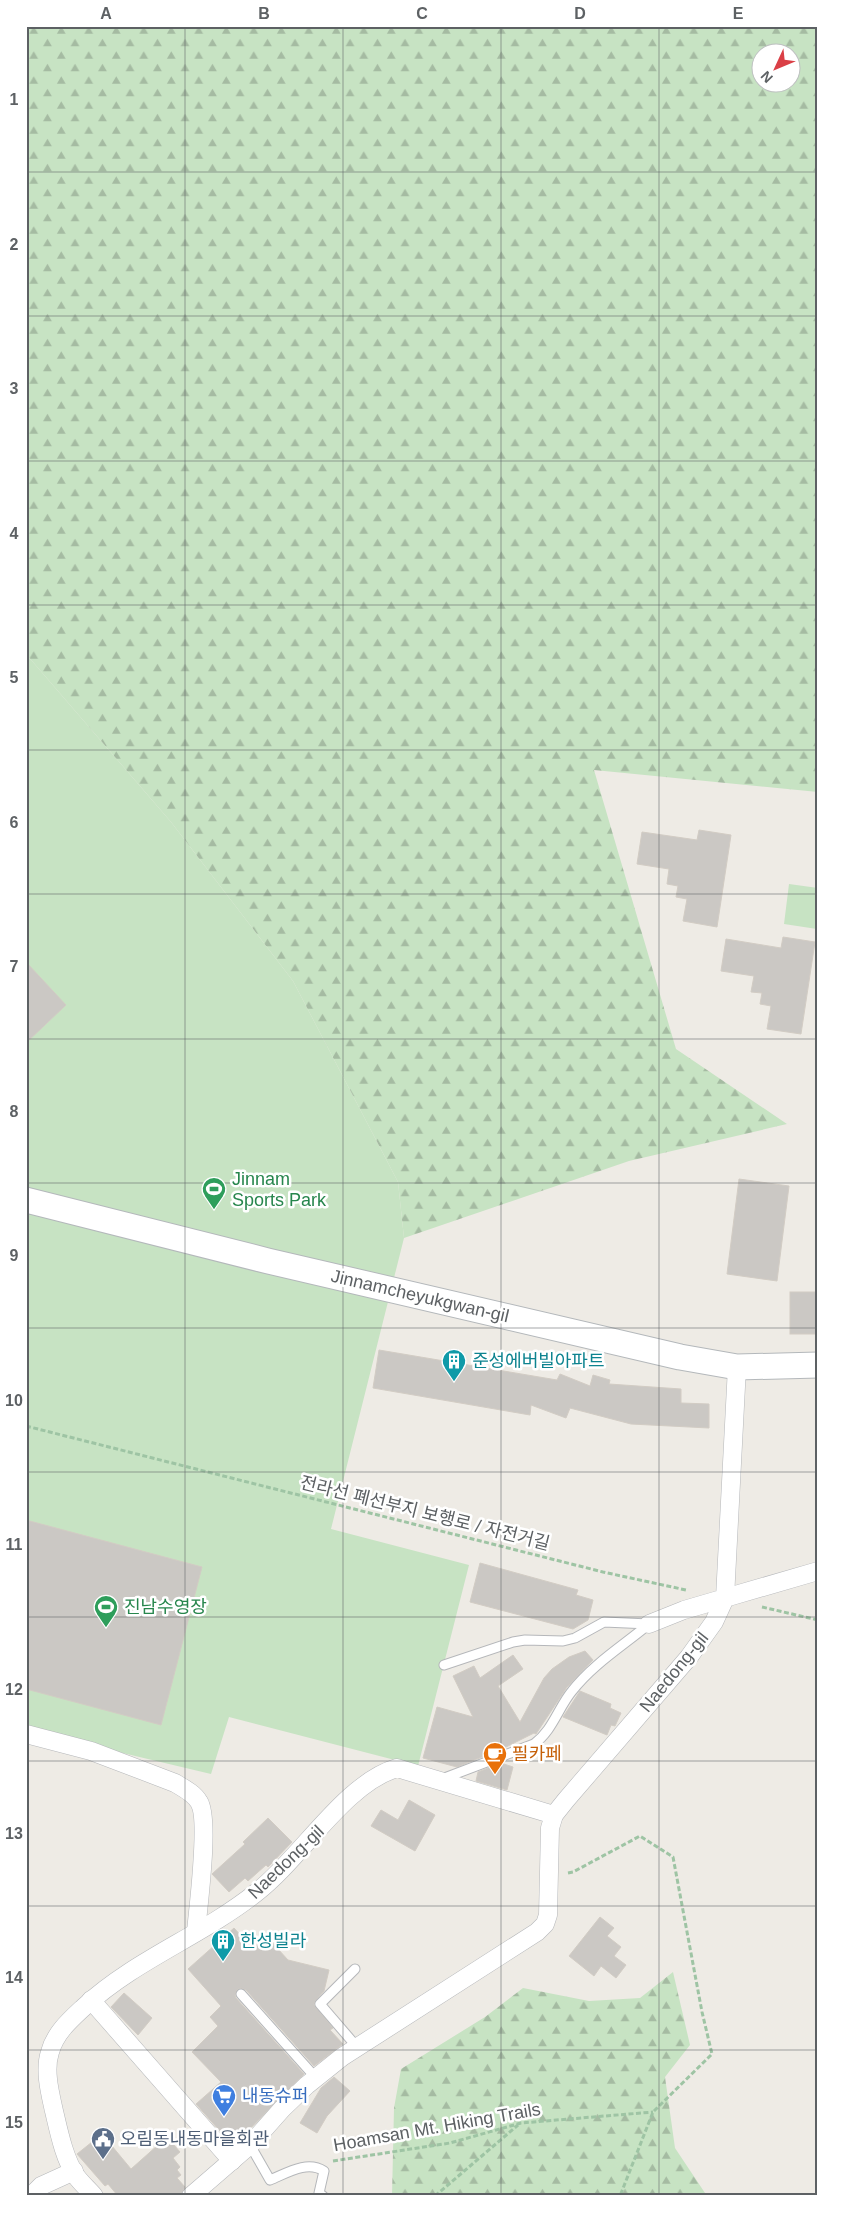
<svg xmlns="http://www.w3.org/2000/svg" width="844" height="2222" viewBox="0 0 844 2222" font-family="Arial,'Noto Sans KR',sans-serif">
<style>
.green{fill:#c7e3c3}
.forest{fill:url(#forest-firs);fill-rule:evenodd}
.building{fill:#cbc8c4;stroke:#d2ccc4}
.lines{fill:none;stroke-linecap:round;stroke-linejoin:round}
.lane-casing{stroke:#b5b7ba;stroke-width:11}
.street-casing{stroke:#b5b7ba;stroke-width:19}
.secondary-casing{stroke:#b4b8bb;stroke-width:27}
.path{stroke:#9ec4a4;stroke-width:3;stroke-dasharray:5 2.5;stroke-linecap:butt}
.lane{stroke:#fff;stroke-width:9}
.street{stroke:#fff;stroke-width:18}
.secondary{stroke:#fff;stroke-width:25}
.grid{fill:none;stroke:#5d6164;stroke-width:1;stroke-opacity:0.55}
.labels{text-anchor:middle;stroke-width:5;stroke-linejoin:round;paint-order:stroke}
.leisure-label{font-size:18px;fill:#27864d;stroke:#fff;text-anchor:start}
.street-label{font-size:18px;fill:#5d6164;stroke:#fff}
.culture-label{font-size:18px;fill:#0d838f;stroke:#fff;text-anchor:start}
.food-label{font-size:18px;fill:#c56008;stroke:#fff;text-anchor:start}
.shop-label{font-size:18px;fill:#366cbe;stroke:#fff;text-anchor:start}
.service-label{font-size:18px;fill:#4e5e75;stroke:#fff;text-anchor:start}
.neatline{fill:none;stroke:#5d6164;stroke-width:2}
.grid-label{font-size:16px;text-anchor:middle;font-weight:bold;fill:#5d6164}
</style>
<defs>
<pattern id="forest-firs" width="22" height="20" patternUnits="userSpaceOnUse" patternTransform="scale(1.25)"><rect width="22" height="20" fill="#c7e3c3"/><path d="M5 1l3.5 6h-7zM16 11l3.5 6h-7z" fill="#a5bba2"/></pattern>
</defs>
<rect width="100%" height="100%" fill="#eeebe5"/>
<g class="green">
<polygon points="26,654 171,822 293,981 398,1182 404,1238 331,1529 469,1565 418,1766 229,1717 211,1774 26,1730"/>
<polygon points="789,884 818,888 817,929 784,924"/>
</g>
<g class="forest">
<path d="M 26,26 L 818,26 L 818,792 L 594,770 L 676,1049 L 787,1124 L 629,1161 L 404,1238 L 398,1182 L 293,981 L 171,822 L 26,654 ZM 762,52 L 792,52 L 792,82 L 762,82 Z"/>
<polygon points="673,1972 690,2045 665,2077 675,2148 707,2196 392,2196 394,2108 401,2069 485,2017 523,1988 589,2001 640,1998"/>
</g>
<g class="building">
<polygon points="699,830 731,835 717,927 683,921 687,899 676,897 678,886 667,884 669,869 637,864 642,832 697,840"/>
<polygon points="783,937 815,942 801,1034 767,1029 771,1006 760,1004 762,993 751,992 754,976 721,971 726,939 781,948"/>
<polygon points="26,962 66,1005 26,1043"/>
<polygon points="739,1179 789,1186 777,1281 727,1274"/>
<rect x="790" y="1292" width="28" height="42"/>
<polygon points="379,1350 557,1380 560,1374 590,1386 593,1375 610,1380 609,1384 681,1389 681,1403 709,1404 709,1428 631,1424 570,1408 566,1418 531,1405 530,1415 373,1388"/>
<polygon points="26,1520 202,1567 161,1725 26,1689"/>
<polygon points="480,1563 578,1590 576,1595 593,1600 588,1620 573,1629 470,1602"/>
<polygon points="585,1651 593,1660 567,1687 536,1734 534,1733 502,1749 457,1767 423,1758 437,1707 473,1717 453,1676 474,1666 480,1678 513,1655 523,1669 498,1686 520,1722 544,1678 552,1669 569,1657"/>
<polygon points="580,1691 611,1704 610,1708 621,1713 615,1726 611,1725 607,1735 563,1717"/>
<polygon points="501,1763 513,1767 507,1790 476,1781 478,1772"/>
<polygon points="409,1800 435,1815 415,1851 371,1826 381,1810 398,1820"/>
<polygon points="268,1818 292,1842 268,1867 266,1865 248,1881 245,1878 229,1892 212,1874 245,1844 243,1842"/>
<polygon points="600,1917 614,1928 607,1936 621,1947 614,1956 626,1965 616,1978 601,1966 594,1976 569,1956"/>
<polygon points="234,1928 253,1949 267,1937 288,1960 329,1970 324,1991 316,2000 314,2005 333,2028 330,2030 343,2044 314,2066 246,1990 240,1988 237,1990 235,1995 236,1998 304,2074 233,2146 196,2104 221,2082 192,2052 218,2026 210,2017 221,2006 188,1969"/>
<polygon points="124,1993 152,2018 138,2035 111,2007"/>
<polygon points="334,2077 350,2091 327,2116 317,2133 300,2123 321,2088"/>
<polygon points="102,2134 131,2169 167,2137 180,2152 173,2158 180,2167 177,2170 181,2175 177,2178 185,2187 181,2196 118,2196 108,2184 105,2186 77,2154"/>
</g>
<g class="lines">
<g class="lane-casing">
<g id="lane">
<polyline points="444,1665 513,1642 525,1640 563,1641 575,1638 604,1622 649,1624"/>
<path d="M 442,1779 L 534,1744 C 553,1730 558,1708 572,1691 C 593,1664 624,1645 649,1624"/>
<polyline points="355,1969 320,2004 357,2047"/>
<polyline points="241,1994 316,2078"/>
<path d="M 250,2145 L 270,2180 C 287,2173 307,2160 324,2171 L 319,2193 L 323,2196"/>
</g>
</g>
<g class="street-casing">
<g id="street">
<polyline points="649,1624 684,1610 725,1598 737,1367"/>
<path d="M 26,1734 L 91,1751 L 175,1783 C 183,1788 194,1793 199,1802 C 210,1819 198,1908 196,1932"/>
<polyline points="91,2000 232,2161"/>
<polyline points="31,2196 41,2186 74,2171"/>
<path d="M 94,2196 C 88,2189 81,2183 76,2176 C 64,2158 59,2132 54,2111 C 50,2093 44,2070 50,2052 C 55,2033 70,2020 84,2007 C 136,1959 202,1936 257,1892 C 301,1858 345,1783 397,1768 L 554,1815"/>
<polyline points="191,2196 250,2145 282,2109 307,2085 342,2057 537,1932 545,1924 548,1915 550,1828 554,1815 566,1800 689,1657 714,1622 725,1598 818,1571"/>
</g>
</g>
<g class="secondary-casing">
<polyline id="secondary" points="26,1200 268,1261 680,1357 737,1367 818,1365"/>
</g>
<g class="path">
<polyline points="26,1426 603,1572 686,1590"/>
<polyline points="762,1607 818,1620"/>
<polyline points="568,1873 573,1872 640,1836 673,1857 702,2012 712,2054 653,2112 620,2196"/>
<polyline points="333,2161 450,2143 521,2123 653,2112"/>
<polyline points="435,2196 518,2125"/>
</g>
<use href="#lane" class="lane"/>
<use href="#street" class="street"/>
<use href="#secondary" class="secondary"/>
</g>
<path class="grid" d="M 185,26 L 185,2196M 343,26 L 343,2196M 501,26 L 501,2196M 659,26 L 659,2196M 26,172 L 818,172M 26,316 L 818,316M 26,461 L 818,461M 26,605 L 818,605M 26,750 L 818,750M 26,894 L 818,894M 26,1039 L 818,1039M 26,1183 L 818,1183M 26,1328 L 818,1328M 26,1472 L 818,1472M 26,1617 L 818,1617M 26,1761 L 818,1761M 26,1906 L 818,1906M 26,2050 L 818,2050"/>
<defs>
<g id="stadium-pin" transform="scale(1.25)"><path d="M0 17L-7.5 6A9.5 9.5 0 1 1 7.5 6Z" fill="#2e9e5b" stroke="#fff"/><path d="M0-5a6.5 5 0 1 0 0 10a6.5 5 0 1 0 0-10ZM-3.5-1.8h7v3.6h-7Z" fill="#fff"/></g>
<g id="building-pin" transform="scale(1.25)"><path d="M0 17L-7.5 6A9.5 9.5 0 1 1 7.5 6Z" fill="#0f9aa8" stroke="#fff"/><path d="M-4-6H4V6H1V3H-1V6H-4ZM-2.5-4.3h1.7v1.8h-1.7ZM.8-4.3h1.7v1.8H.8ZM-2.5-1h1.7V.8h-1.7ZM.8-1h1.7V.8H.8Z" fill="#fff"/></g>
<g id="cafe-pin" transform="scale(1.25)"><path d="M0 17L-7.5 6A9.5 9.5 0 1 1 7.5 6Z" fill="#e8710a" stroke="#fff"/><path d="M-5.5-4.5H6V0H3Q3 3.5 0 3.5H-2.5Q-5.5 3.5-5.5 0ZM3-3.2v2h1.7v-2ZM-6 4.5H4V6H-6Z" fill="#fff"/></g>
<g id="supermarket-pin" transform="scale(1.25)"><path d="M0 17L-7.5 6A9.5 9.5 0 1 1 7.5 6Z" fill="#3f7fe0" stroke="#fff"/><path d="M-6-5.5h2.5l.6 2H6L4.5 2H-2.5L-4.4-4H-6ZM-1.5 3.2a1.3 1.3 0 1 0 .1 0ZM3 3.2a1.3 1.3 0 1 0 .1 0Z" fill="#fff"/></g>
<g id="civic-pin" transform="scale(1.25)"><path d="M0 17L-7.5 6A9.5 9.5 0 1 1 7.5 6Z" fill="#5c6f8a" stroke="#fff"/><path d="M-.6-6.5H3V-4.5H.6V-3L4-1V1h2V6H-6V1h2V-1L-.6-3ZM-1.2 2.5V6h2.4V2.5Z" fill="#fff"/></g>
</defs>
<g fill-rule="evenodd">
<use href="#stadium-pin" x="214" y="1189"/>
<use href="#building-pin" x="454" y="1361"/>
<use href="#stadium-pin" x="106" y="1607"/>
<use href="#cafe-pin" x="495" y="1754"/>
<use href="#building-pin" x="223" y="1941"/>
<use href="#supermarket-pin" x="224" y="2096"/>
<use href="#civic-pin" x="103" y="2139"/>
</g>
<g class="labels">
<g class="leisure-label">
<text x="232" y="1185">Jinnam<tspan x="232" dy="21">Sports Park</tspan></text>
<text x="124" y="1613">진남수영장</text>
</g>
<g class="street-label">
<text transform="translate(420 1296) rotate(13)" y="6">Jinnamcheyukgwan-gil</text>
<text transform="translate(425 1513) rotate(14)" y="6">전라선 폐선부지 보행로 / 자전거길</text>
<text transform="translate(674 1672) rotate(-51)" y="6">Naedong-gil</text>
<text transform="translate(286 1862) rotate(-44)" y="6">Naedong-gil</text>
<text transform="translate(437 2127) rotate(-10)" y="6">Hoamsan Mt. Hiking Trails</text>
</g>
<g class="culture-label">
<text x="472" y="1367">준성에버빌아파트</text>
<text x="240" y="1947">한성빌라</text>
</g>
<g class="food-label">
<text x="512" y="1760">필카페</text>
</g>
<g class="shop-label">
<text x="242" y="2102">내동슈퍼</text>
</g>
<g class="service-label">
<text x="120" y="2145">오림동내동마을회관</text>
</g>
</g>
<rect width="844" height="2222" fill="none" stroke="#ffffff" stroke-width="55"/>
<g transform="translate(776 68) rotate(226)"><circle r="24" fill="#ffffff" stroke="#bec0c1"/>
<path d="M0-4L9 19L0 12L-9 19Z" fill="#da3f46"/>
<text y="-8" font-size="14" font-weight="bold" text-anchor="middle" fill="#5d6164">N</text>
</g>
<rect x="28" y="28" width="788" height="2166" class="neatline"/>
<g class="grid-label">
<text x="106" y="19">A</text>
<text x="264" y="19">B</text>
<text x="422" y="19">C</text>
<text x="580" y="19">D</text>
<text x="738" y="19">E</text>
<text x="14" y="105">1</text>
<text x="14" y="250">2</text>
<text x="14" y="394">3</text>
<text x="14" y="539">4</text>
<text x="14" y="683">5</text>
<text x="14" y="828">6</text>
<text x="14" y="972">7</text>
<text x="14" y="1117">8</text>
<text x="14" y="1261">9</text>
<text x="14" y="1406">10</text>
<text x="14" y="1550">11</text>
<text x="14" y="1695">12</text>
<text x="14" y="1839">13</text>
<text x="14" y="1983">14</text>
<text x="14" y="2128">15</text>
</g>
</svg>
